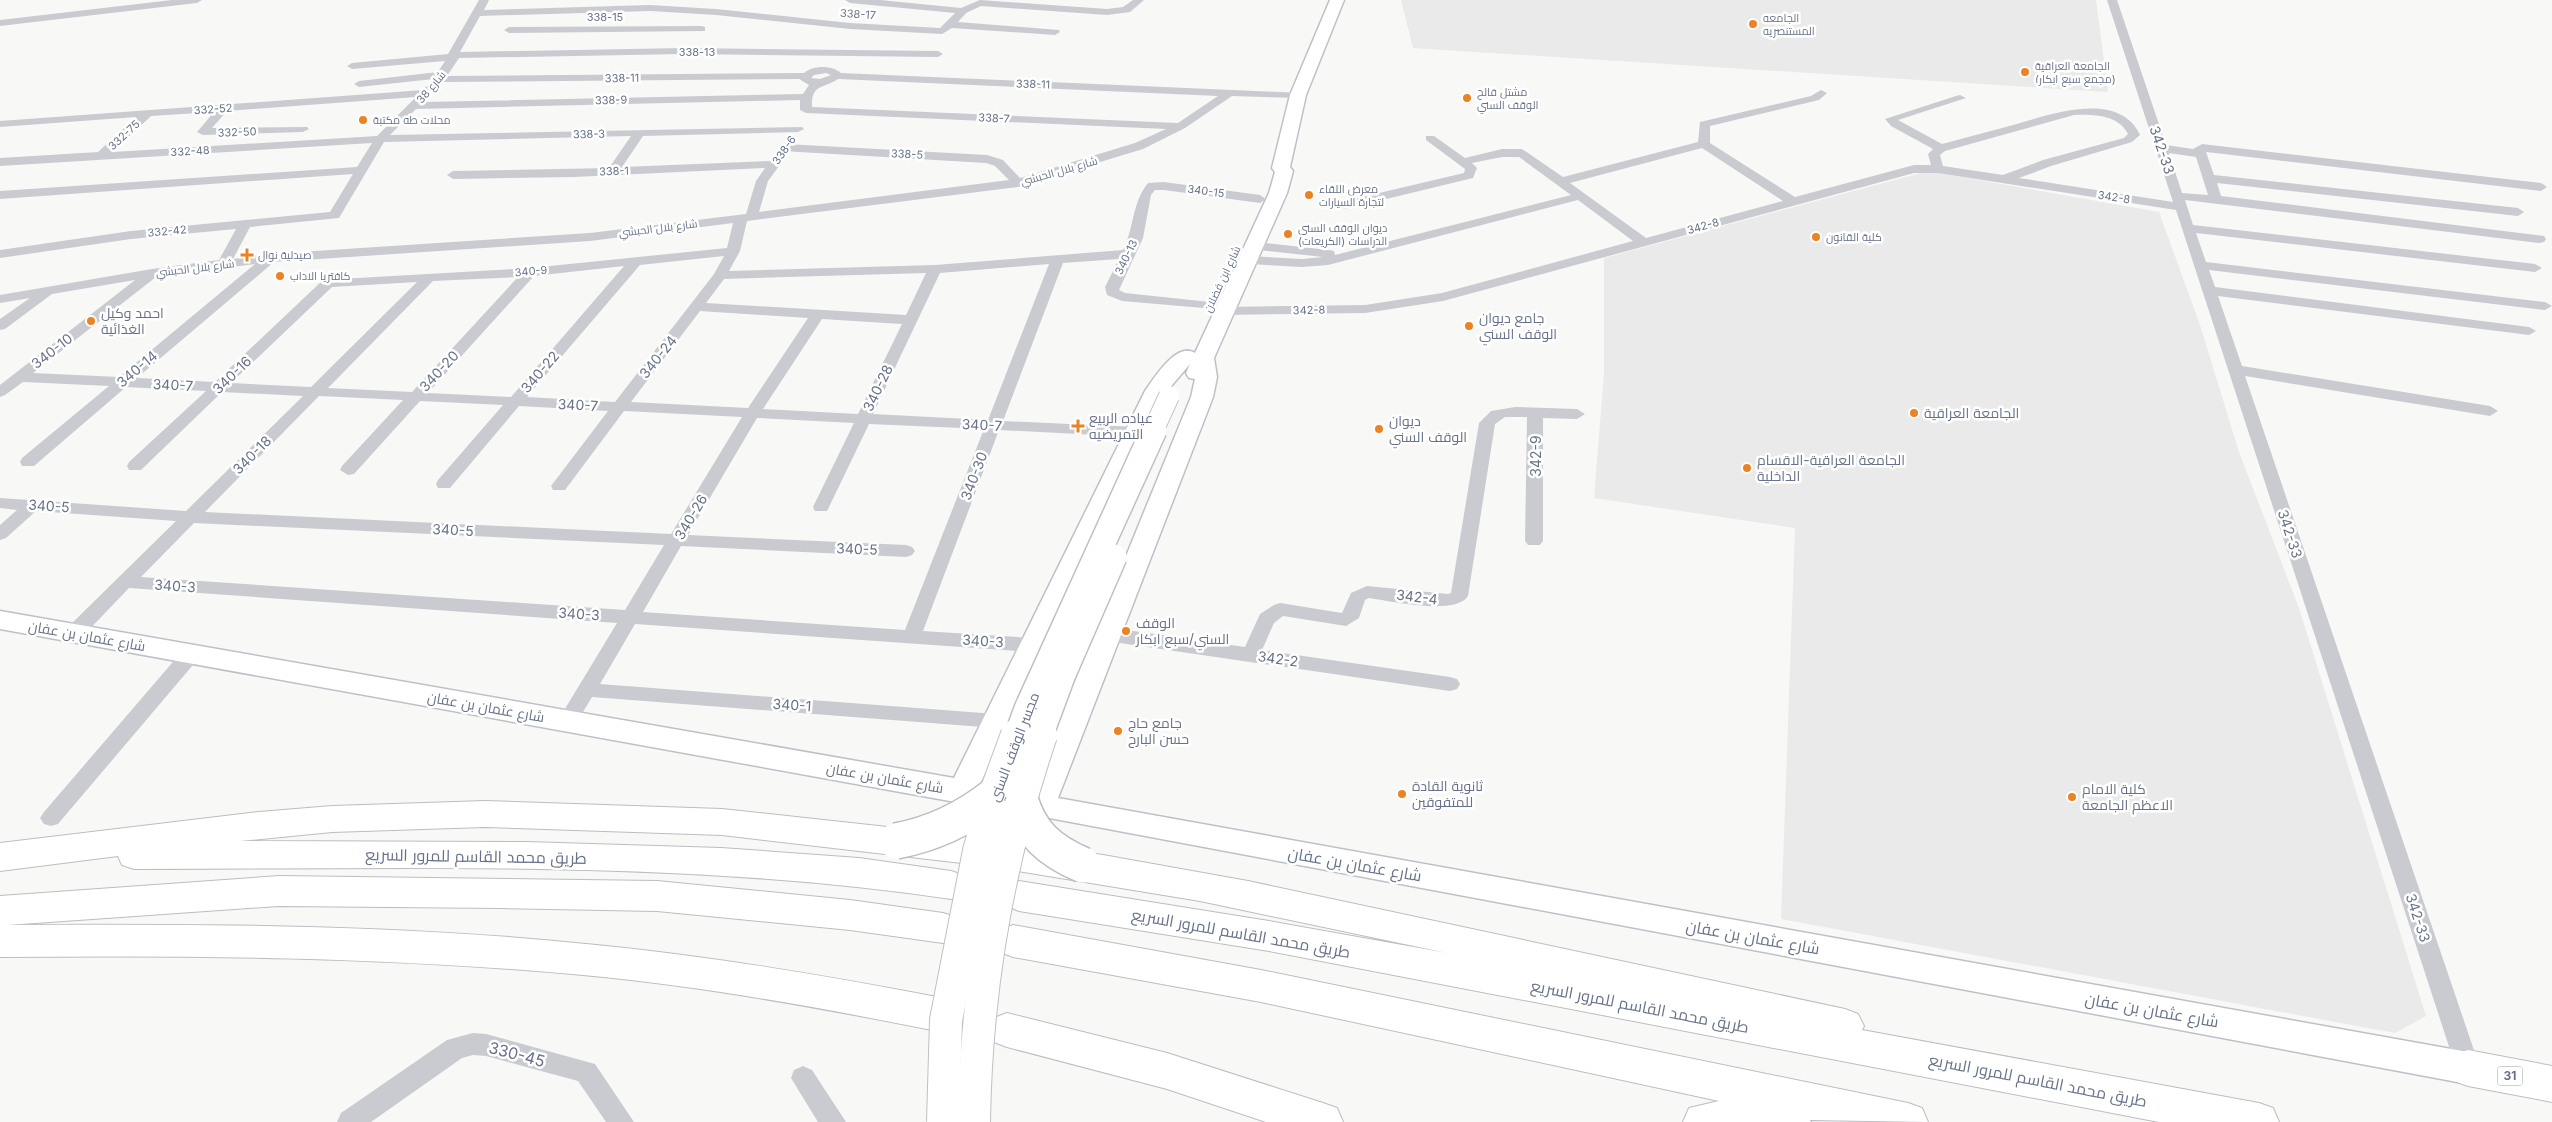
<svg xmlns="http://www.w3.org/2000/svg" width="2552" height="1122" viewBox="0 0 2552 1122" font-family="Inter,Cairo,sans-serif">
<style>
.built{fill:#e9eae9}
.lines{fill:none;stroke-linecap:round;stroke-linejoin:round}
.secondary-casing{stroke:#bec0c6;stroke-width:3}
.highway-casing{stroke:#bbbdc2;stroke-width:2}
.street{fill:#c9cbd0;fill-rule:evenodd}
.secondary{fill:#fff;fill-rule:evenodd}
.highway{fill:#fff;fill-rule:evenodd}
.secondary-bridge-far2-casing{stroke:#bec0c6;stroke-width:22;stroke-linecap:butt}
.secondary-bridge-far1-casing{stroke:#bec0c6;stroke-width:28;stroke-linecap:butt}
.secondary-bridge-casing{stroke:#bec0c6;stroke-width:34;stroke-linecap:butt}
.highway-bridge-casing{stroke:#bbbdc2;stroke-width:38;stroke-linecap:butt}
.secondary-bridge-far2{stroke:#fff;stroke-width:20}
.secondary-bridge-far1{stroke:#fff;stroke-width:25}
.secondary-bridge{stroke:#fff;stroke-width:32}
.highway-bridge{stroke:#fff;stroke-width:35}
.poi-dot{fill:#eb8224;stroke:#fff;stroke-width:2}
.labels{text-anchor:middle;stroke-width:5;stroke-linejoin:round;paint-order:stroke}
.far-street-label{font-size:11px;fill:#677189;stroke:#fff}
.far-poi-label{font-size:11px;fill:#677189;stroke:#fff;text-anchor:start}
.shield{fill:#fff;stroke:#959cac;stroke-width:1}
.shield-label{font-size:12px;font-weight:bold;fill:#677189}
.street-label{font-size:14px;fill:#677189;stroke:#fff}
.poi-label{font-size:14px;fill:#677189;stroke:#fff;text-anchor:start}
.near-street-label{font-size:16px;fill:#677189;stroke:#fff}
</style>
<rect width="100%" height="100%" fill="#f8f9f6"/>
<g class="built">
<polygon points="1401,0 2096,0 2108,92 1413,48"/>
<polygon points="1928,171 2159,212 2200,325 2239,452 2299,608 2426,1016 2395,1033 1781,919 1795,528 1594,498 1604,373 1604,258"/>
</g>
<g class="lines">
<g class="secondary-casing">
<path id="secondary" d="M 1330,0 L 1344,0 L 1306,95 L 1290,167 L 1293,171 L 1287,193 L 1214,358 L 1217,377 L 1213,397 L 1058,798 L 2468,1052 L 2480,1056 L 2485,1068 L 2480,1080 L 2468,1084 L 1028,814 L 1024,806 L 1191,397 L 1195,379 L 1189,378 L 1186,373 L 1190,364 L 1167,391 L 980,784 L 987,793 L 982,801 L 972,805 L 0,629 L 0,611 L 954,778 L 1145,391 C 1154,378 1177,341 1195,353 L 1269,193 L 1275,172 L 1272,168 L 1290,95 Z"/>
</g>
<g class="highway-casing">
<g id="highway">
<path d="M 485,801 L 722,809 L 979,837 L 991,841 L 993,846 L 1006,841 L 1103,855 L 1248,881 L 1845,1009 L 1858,1014 L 1864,1026 L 1862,1030 L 2259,1103 L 2273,1108 L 2279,1122 L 2159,1122 L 1269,951 L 1019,911 L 1007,906 L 1002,896 L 1007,886 L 1019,881 L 1269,921 L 1447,953 L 1200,901 L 1006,869 L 994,865 L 991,860 L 979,865 L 722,835 L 485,827 L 332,832 L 240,841 L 527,842 L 721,848 L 859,858 L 951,871 L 963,875 L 968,885 L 963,895 L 951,899 C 681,859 406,869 134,869 L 122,865 L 118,856 L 0,871 L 0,843 L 259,812 L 332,806 Z"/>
<path d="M 279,876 L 657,881 L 850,900 L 943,913 L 956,917 L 961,928 L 956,939 L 943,943 L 850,930 L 657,911 L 500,908 L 279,906 L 7,925 C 200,924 394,924 586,944 C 702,955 817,974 932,996 L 945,1001 L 951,1013 L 945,1025 L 932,1030 C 816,1007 701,986 583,975 C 389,957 195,955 0,957 L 0,896 Z"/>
<polygon points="1013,925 1261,970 1908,1103 1922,1108 1928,1122 1810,1120 1811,1122 1683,1122 1689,1108 1719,1101 1261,1002 1013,957 1000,952 995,941 1000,930"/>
<polygon points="1007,1013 1167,1053 1323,1103 1337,1108 1343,1122 1266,1122 1167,1089 1007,1047 994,1042 988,1030 994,1018"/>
<polygon points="2468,1050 2552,1066 2552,1102 2468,1086 2454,1081 2449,1068 2454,1055"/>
</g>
</g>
<g class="street">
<polygon points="172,0 202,0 197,3 0,26 0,20"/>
<path d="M 479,0 L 489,0 L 484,10 L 650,5 L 716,9 L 850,23 L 940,28 L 955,13 L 850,3 L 845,0 L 880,0 L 961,8 L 980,0 L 1107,9 L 1123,7 L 1133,0 L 1144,0 L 1130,12 L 1107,15 L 981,6 L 966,13 L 958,22 L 1059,30 L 1060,32 L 1055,35 L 952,28 L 942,34 L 850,29 L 716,15 L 650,11 L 480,16 L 460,52 L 683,48 L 938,51 L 943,54 L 938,57 L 683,54 L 459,58 L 447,76 L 804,73 C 813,65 832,65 841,73 L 1302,93 L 1302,97 L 1298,98 L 1232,96 L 1185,128 L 1143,149 L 1018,187 L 747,221 L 740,251 L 729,271 L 935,265 L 1123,250 C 1134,229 1132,202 1148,183 L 1164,182 L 1260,195 L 1266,199 L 1260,203 L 1164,190 L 1155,190 L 1151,195 L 1143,238 L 1119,290 L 1125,293 L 1210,302 L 1215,303 L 1217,306 L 1215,309 L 1122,301 L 1107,295 L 1105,287 L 1119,259 L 1063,263 L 1003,421 L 1136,427 L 1144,432 L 1136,437 L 999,430 L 923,631 L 1033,638 L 1040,640 L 1042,645 L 1040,650 L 1033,652 L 635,624 L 600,684 L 996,714 L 1003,716 L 1006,721 L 1003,726 L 996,728 L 592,697 L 574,727 L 567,729 L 560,727 L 557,722 L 617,623 L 129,588 L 81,638 L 74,640 L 67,638 L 65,633 L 67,628 L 176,521 L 36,511 L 6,538 L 0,540 L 0,525 L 17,510 L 0,508 L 0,498 L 186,511 L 303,396 L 222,392 L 141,470 L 129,470 L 127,466 L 129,462 L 206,391 L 126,387 L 34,466 L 22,466 L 20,462 L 22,458 L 109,386 L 23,382 L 5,395 L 0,397 L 0,385 L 135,280 L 52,294 L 5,329 L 0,330 L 0,319 L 30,298 L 0,303 L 0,295 L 152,269 L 219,260 L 236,229 L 131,239 L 0,258 L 0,250 L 131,231 L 330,212 L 353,174 L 0,199 L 0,191 L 357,167 L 372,143 L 0,166 L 0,158 L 98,152 L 136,117 L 0,127 L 0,121 L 423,90 L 434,79 L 359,87 L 354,84 L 359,81 L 438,72 L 445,61 L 352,69 L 347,66 L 352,63 L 448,54 ZM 826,73 L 831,75 L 820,79 L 811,78 L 814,75 ZM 799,79 L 809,85 L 803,94 L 423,102 L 443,82 ZM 838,79 L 1218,96 L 1178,123 L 812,107 C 811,84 823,89 838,79 ZM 416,97 L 377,136 L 113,152 L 151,116 L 214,112 L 197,132 L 203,135 L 303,132 L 309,129 L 307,127 L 212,128 L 227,111 ZM 800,100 L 800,110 L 806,113 L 1166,129 L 1135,143 L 1020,178 L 1003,160 L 987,155 L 786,144 L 780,148 L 782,151 L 986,163 L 995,166 L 1009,180 L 759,212 L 768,181 L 785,158 L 783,155 L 775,155 L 771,161 L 622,167 L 643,136 L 798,132 L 804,129 L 802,127 L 390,135 L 416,109 ZM 631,136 L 609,168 L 453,171 L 447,175 L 453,179 L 574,177 L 765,168 L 756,181 L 746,214 L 590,233 L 269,254 L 233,259 L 250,227 L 339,218 L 384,142 ZM 733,223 L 727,248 L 530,268 L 323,280 L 215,382 L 137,378 L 274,262 L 590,241 ZM 724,256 L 714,274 L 615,402 L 527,397 L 640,265 ZM 255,264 L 119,377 L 33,373 L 156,277 ZM 1049,264 L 988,420 L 873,414 L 940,273 ZM 624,266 L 511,397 L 428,393 L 534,276 ZM 926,273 L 906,315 L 706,303 L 724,279 ZM 518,277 L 412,392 L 328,388 L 433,281 ZM 417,282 L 311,387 L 231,383 L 332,287 ZM 700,311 L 808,318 L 748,408 L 631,402 ZM 822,319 L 902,324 L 858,414 L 763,409 ZM 319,396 L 403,400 L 342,466 L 340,470 L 348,475 L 354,474 L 420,401 L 503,405 L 438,480 L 436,484 L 438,488 L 450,488 L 519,406 L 608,411 L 551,486 L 553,490 L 565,490 L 624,411 L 742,417 L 671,534 L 205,512 ZM 757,418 L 854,423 L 813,507 L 815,511 L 827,511 L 829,507 L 869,424 L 984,429 L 905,630 L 643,612 L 681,546 L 906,557 L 912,555 L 915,551 L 912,547 L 906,545 L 688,535 ZM 194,523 L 664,545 L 625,610 L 141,577 Z"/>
<path d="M 2107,0 L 2117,0 L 2166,145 L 2193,149 L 2202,144 L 2541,183 L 2547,187 L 2541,191 L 2206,152 L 2214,175 L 2518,208 L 2524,212 L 2518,216 L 2217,183 L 2221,196 L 2544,236 L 2546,239 L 2544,242 L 2539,243 L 2185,200 L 2193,225 L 2535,264 L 2542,268 L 2535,272 L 2196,233 L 2206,262 L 2545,302 L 2552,306 L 2545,310 L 2209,270 L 2215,287 L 2529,327 L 2536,331 L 2529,335 L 2218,296 L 2242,366 L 2490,406 L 2498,411 L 2490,416 L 2245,376 L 2480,1068 L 2477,1076 L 2468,1079 L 2459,1076 L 2456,1068 L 2176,210 L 1938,173 L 1914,173 L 1443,301 L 1365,313 L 1225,315 L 1218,311 L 1225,307 L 1365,305 L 1442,293 L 1633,241 L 1578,200 L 1328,265 L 1302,267 L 1249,264 L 1242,260 L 1249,256 L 1302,259 L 1323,257 L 1250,249 L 1248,246 L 1250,243 L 1255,242 L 1329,250 L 1334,251 L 1335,255 L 1571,195 L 1519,157 L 1502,157 L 1472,163 L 1477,168 L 1473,178 L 1345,209 L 1341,208 L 1339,205 L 1341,202 L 1464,173 L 1465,169 L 1426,140 L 1426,136 L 1434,136 L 1465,158 L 1502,149 L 1522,149 L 1563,177 L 1698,142 L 1700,122 L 1811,96 L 1821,90 L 1827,93 L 1819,100 L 1710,126 L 1710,143 L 1795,197 L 1914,165 L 1931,165 L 1928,154 L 1933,149 L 1891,126 L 1885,119 L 1956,96 L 1960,95 L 1966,98 L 1898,120 L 1942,144 C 1967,137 1992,131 2017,124 C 2052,114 2119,90 2140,135 L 2132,142 L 2051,166 L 2019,178 L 2173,202 ZM 2074,115 C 2093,114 2119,115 2128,134 L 2124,138 L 2043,160 L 2003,175 L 1943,166 L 1940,155 L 1945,151 ZM 1702,148 L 1783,201 L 1646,238 L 1570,183 ZM 2169,153 L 2196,157 L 2208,195 L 2182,193 Z"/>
<polygon points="701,26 705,27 705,31 509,33 504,30 509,27"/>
<path d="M 1515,407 L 1577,409 L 1585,414 L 1577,419 L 1543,418 L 1543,541 L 1540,545 L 1528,545 L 1525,541 L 1527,417 L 1505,417 L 1495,424 L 1468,596 C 1456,616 1391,601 1369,598 L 1365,600 L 1359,618 L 1346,626 L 1283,616 L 1274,623 L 1262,650 L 1450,677 L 1457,679 L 1460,684 L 1457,689 L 1450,691 L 1106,641 L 1099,639 L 1097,634 L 1099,629 L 1106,627 L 1245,647 L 1260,614 L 1274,605 L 1280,603 L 1342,613 L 1351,593 L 1367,586 L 1448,594 L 1451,593 L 1479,423 L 1491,411 Z"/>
<polygon points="191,647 198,649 200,654 198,659 58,824 51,826 44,824 40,818 44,812 184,649"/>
<polygon points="473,1033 486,1034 595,1064 634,1122 606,1122 578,1081 486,1056 473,1055 462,1058 371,1122 337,1122 341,1113 447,1040"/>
<polygon points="803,1066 812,1070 846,1122 818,1122 791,1078 794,1070"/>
</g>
<use href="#secondary" class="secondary"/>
<use href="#highway" class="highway"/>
<g class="secondary-bridge-far2-casing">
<polyline id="secondary-bridge-far2" points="1153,431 1169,396"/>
</g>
<g class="secondary-bridge-far1-casing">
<g id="secondary-bridge-far1">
<polyline points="1017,736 1027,709 1154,430"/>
<polyline points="1040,736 1063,674 1114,557"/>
</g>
</g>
<g class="secondary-bridge-casing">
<g id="secondary-bridge">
<polyline points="943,1122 946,1020 979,851 995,795 1017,735"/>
<path d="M 974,1122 C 976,989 998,861 1041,735"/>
</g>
</g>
<g class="highway-bridge-casing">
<g id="highway-bridge">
<path d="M 1020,799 C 1030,834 1050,851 1083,865"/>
<path d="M 896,841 C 934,834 965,819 995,795"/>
</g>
</g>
<use href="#secondary-bridge-far2" class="secondary-bridge-far2"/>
<use href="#secondary-bridge-far1" class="secondary-bridge-far1"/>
<use href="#secondary-bridge" class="secondary-bridge"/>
<use href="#highway-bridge" class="highway-bridge"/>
</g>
<g class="poi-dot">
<circle cx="1753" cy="24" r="5"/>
<circle cx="2025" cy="72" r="5"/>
<circle cx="1467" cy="98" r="5"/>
<circle cx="363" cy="120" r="5"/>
<circle cx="1309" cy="195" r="5"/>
<circle cx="1288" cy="234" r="5"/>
<circle cx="1816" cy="237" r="5"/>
<path d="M244.5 247.5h5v5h5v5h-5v5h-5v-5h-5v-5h5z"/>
<circle cx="280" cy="276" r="5"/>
<circle cx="91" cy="321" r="5"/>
<circle cx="1469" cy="326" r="5"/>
<circle cx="1914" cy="413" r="5"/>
<path d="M1075.5 418.5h5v5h5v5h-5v5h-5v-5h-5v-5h5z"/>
<circle cx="1379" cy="429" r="5"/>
<circle cx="1747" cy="468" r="5"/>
<circle cx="1126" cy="631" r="5"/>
<circle cx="1118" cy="731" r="5"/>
<circle cx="1402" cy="794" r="5"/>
<circle cx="2072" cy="797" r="5"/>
</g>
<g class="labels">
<g class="far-street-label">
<text transform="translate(858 14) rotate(4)" y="4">338-17</text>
<text x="605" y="21">338-15</text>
<text x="697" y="56">338-13</text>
<text transform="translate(622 78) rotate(-1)" y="4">338-11</text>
<text transform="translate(1033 84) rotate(2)" y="4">338-11</text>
<text transform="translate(431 87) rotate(-50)" y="4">شارع 38</text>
<text transform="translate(611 100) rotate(-1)" y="4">338-9</text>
<text transform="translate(213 109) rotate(-4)" y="4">332-52</text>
<text transform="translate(994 118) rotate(3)" y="4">338-7</text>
<text transform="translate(237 132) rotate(-2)" y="4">332-50</text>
<text transform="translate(589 134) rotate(-1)" y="4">338-3</text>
<text transform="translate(124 135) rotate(-43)" y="4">332-75</text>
<text transform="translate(784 150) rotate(-55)" y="4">338-6</text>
<text transform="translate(190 151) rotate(-3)" y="4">332-48</text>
<text transform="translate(907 154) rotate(3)" y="4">338-5</text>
<text transform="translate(614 171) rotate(-2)" y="4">338-1</text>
<text transform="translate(1059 171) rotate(-16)" y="4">شارع بلال الحبشي</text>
<text transform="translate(1206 191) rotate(8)" y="4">340-15</text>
<text transform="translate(2114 197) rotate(9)" y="4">342-8</text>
<text transform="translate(1703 226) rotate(-16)" y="4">342-8</text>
<text transform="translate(658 228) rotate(-7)" y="4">شارع بلال الحبشي</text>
<text transform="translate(167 231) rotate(-5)" y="4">332-42</text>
<text transform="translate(1126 257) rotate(-64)" y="4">340-13</text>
<text transform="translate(195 268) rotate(-7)" y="4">شارع بلال الحبشي</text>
<text transform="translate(531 271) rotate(-5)" y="4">340-9</text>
<text transform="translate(1222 279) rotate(-65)" y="4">شارع ابن فضلان</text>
<text transform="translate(1309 310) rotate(-1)" y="4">342-8</text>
</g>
<g class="far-poi-label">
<text x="1763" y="22">الجامعه<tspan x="1763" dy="13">المستنصريه</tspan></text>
<text x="2035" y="70">الجامعة العراقية<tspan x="2035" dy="13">(مجمع سبع ابكار)</tspan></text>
<text x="1477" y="96">مشتل فالح<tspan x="1477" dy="13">الوقف السني</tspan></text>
<text x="373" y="124">محلات طه مكتبة</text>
<text x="1319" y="193">معرض اللقاء<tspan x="1319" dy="13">لتجارة السيارات</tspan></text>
<text x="1298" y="232">ديوان الوقف السني<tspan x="1298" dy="13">الدراسات (الكريعات)</tspan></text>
<text x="1826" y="241">كلية القانون</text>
<text x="258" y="259">صيدلية نوال</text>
<text x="290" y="280">كافتريا الاداب</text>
</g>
<rect class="shield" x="2497.5" y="1066.5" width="25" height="19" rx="4"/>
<g class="shield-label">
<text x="2510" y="1080">31</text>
</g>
<g class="street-label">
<text transform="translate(2162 150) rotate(71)" y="5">342-33</text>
<text transform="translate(52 351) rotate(-38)" y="5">340-10</text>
<text transform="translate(658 357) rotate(-51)" y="5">340-24</text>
<text transform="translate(137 369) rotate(-40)" y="5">340-14</text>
<text transform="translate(439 371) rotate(-47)" y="5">340-20</text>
<text transform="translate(540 372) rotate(-49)" y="5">340-22</text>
<text transform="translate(232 375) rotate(-44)" y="5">340-16</text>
<text transform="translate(173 385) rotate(3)" y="5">340-7</text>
<text transform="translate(878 388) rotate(-64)" y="5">340-28</text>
<text transform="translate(578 405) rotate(3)" y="5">340-7</text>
<text transform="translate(982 425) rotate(3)" y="5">340-7</text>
<text transform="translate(252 455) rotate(-45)" y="5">340-18</text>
<text transform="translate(1536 456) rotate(-90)" y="5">342-9</text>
<text transform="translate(974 476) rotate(-69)" y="5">340-30</text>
<text transform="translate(49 506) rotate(4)" y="5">340-5</text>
<text transform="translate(691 517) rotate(-59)" y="5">340-26</text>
<text transform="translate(453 530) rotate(3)" y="5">340-5</text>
<text transform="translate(2290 534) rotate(72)" y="5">342-33</text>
<text transform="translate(857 549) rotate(2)" y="5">340-5</text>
<text transform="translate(175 586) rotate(4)" y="5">340-3</text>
<text transform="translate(1417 597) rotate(7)" y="5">342-4</text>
<text transform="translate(579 614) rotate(4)" y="5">340-3</text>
<text transform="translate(87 636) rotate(10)" y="5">شارع عثمان بن عفان</text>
<text transform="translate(983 641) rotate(4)" y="5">340-3</text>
<text transform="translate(1278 659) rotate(8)" y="5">342-2</text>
<text transform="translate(792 705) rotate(4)" y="5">340-1</text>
<text transform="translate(486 707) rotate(10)" y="5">شارع عثمان بن عفان</text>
<text transform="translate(1014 747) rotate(-69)" y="5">مجسر الوقف السني</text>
<text transform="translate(885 778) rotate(10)" y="5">شارع عثمان بن عفان</text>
<text transform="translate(2418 918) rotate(72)" y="5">342-33</text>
</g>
<g class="poi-label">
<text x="101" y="318">احمد وكيل<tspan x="101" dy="16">الغذائية</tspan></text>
<text x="1479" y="323">جامع ديوان<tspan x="1479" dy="16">الوقف السني</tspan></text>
<text x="1924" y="418">الجامعة العراقية</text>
<text x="1089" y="423">عياده الربيع<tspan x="1089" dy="16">التمريضيه</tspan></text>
<text x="1389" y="426">ديوان<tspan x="1389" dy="16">الوقف السني</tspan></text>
<text x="1757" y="465">الجامعة العراقية-الاقسام<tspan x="1757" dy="16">الداخلية</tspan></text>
<text x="1136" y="628">الوقف<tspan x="1136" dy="16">السني/سبع ابكار</tspan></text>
<text x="1128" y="728">جامع حاج<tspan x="1128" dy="16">حسن البارح</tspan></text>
<text x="1412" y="791">ثانوية القادة<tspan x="1412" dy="16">للمتفوقين</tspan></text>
<text x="2082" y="794">كلية الامام<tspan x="2082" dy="16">الاعظم الجامعة</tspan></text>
</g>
<g class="near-street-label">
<text transform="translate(476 856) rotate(1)" y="6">طريق محمد القاسم للمرور السريع</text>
<text transform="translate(1355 864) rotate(10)" y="6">شارع عثمان بن عفان</text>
<text transform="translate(1241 933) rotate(10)" y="6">طريق محمد القاسم للمرور السريع</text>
<text transform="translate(1753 937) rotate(10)" y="6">شارع عثمان بن عفان</text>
<text transform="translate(1640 1006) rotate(11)" y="6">طريق محمد القاسم للمرور السريع</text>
<text transform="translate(2152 1010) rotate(10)" y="6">شارع عثمان بن عفان</text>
<text transform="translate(517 1054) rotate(15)" y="6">330-45</text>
<text transform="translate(2038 1080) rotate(11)" y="6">طريق محمد القاسم للمرور السريع</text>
</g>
</g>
</svg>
